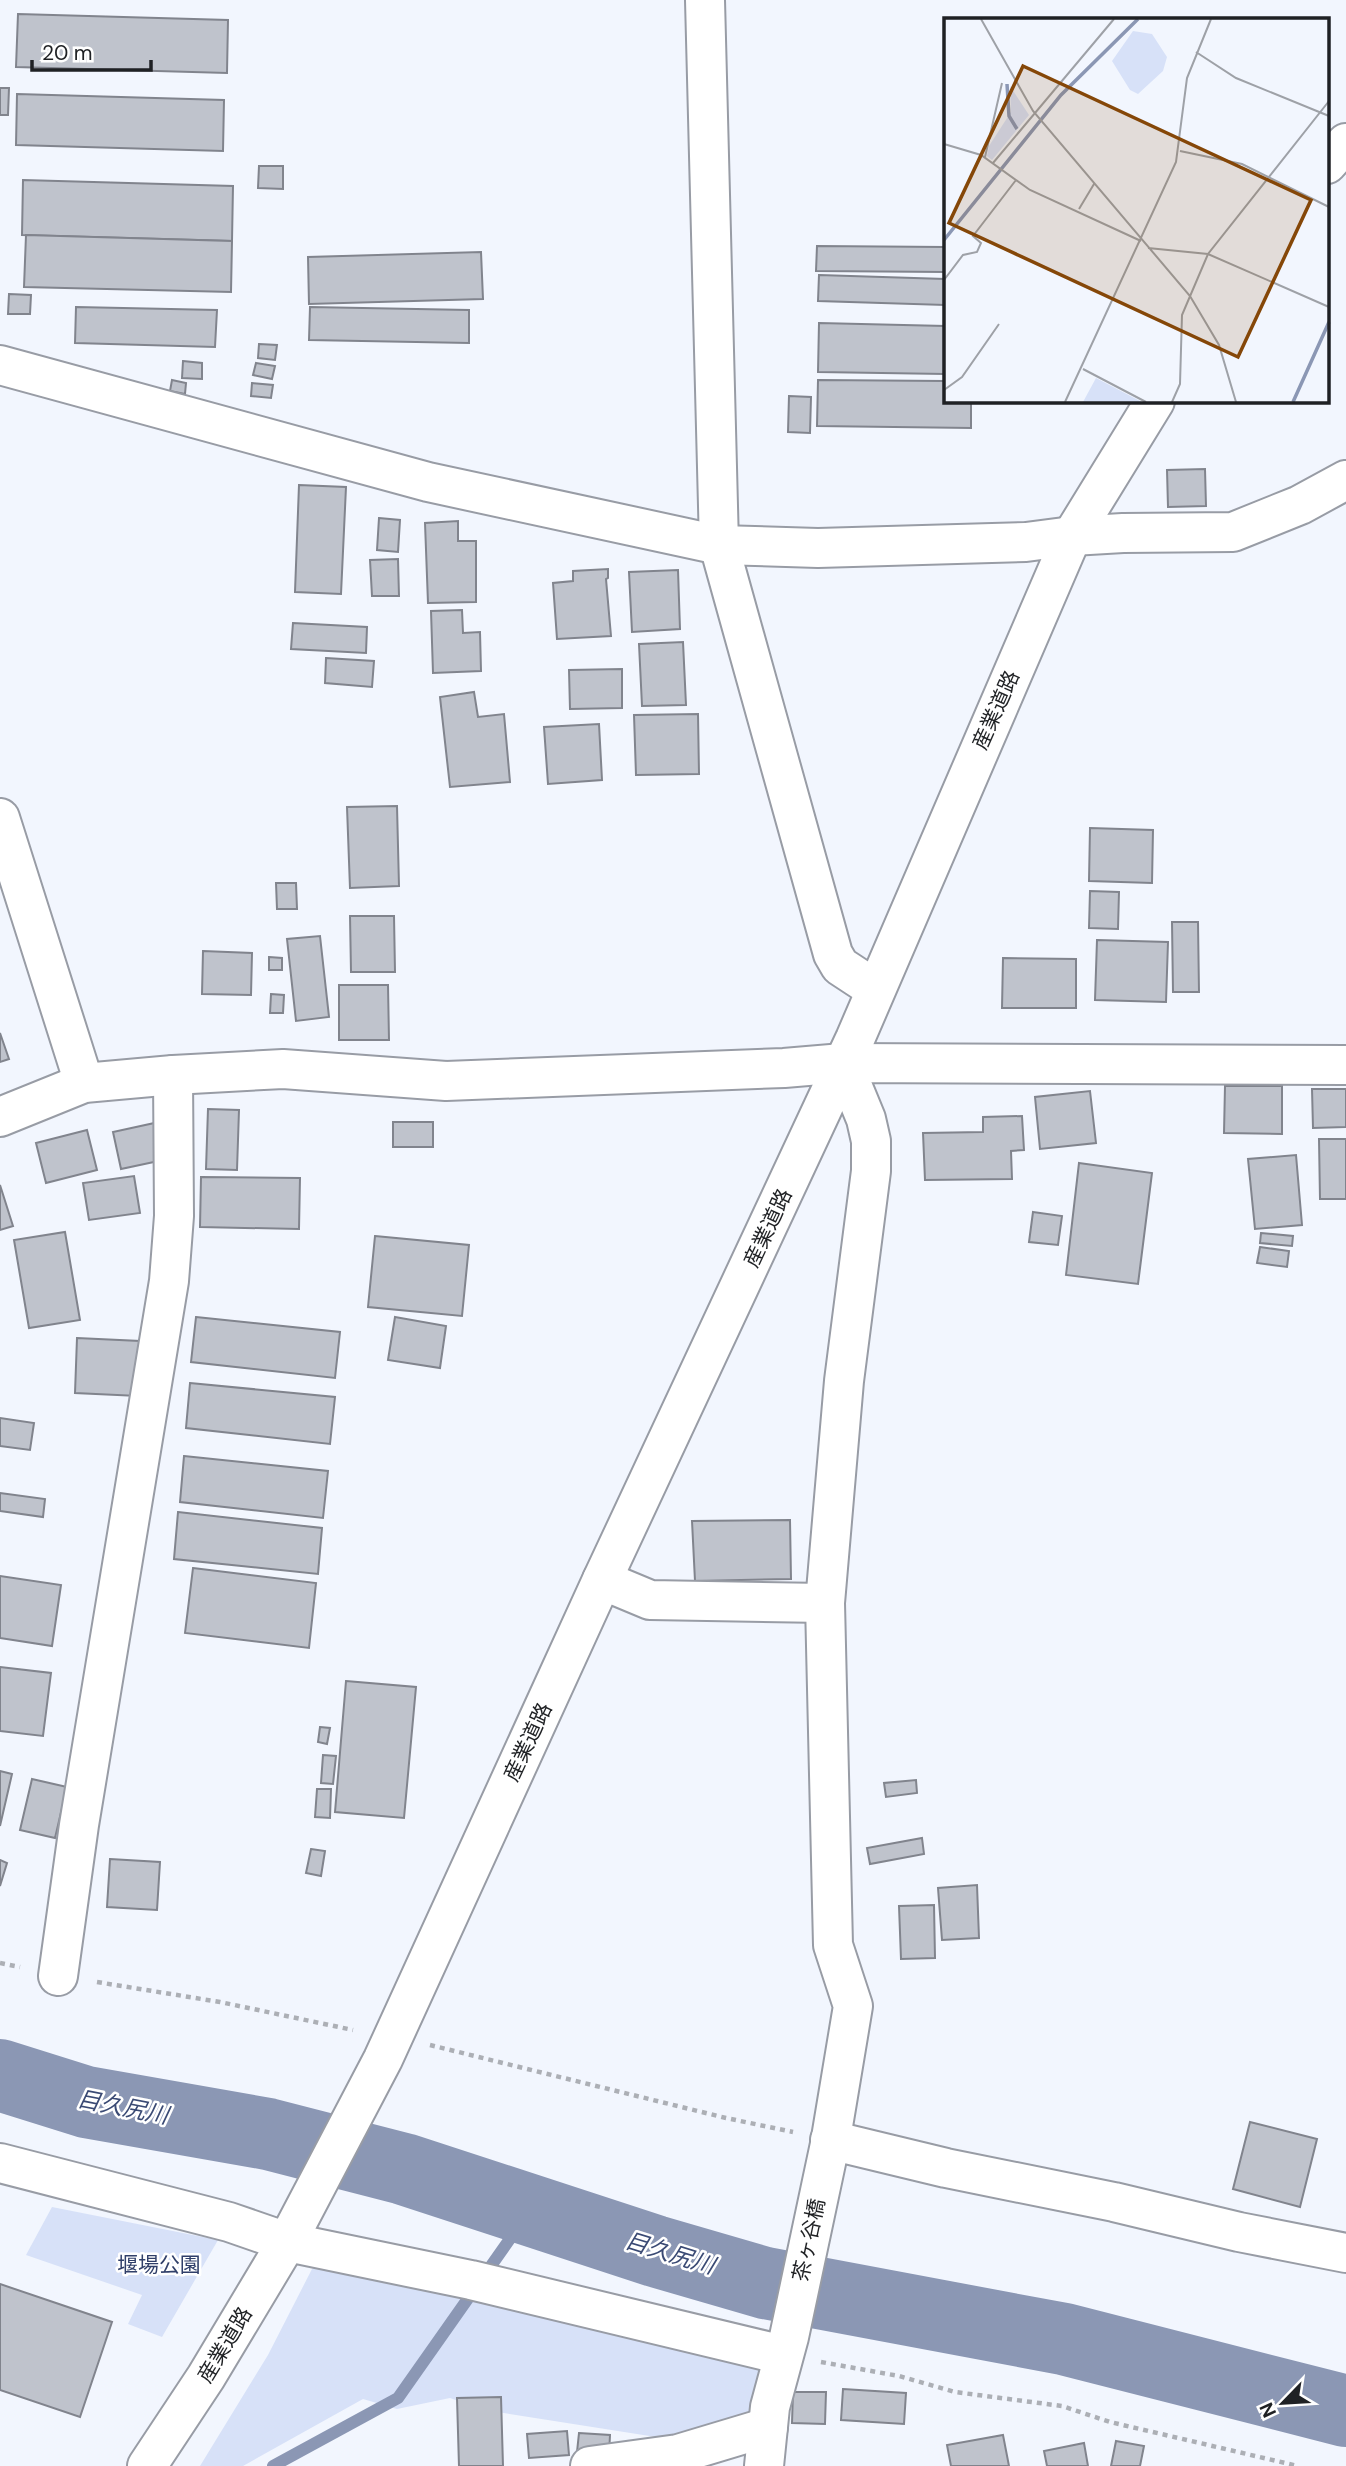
<svg xmlns="http://www.w3.org/2000/svg" width="1346" height="2466" viewBox="0 0 1346 2466" font-family="'DM Sans','Noto Sans JP',sans-serif">
<style>
.green{fill:#d7e1f8}
.lines{fill:none;stroke-linecap:round;stroke-linejoin:round}
.stream{stroke:#8b97b4;stroke-width:12}
.river{stroke:#8b97b4;stroke-width:72}
.building{fill:#bfc3cc;stroke:#81848d;stroke-width:2}
.minor-casing{stroke:#989ca5;stroke-width:42}
.major-casing{stroke:#989ca5;stroke-width:42}
.path{stroke:#acafb5;stroke-width:4.5;stroke-dasharray:5 5;stroke-linecap:butt}
.minor{stroke:#fff;stroke-width:38}
.major{stroke:#fff;stroke-width:38}
.labels{text-anchor:middle;stroke-width:5;stroke-linejoin:round;paint-order:stroke}
.street-label{font-size:21px;fill:#1f2124;stroke:#fff}
.park-label{font-size:21px;fill:#303f69;stroke:#fff}
.water-label{font-size:23px;font-style:italic;fill:#3a4a74;stroke:#fff}
.inset-river{fill:none;stroke:#8b97b4;stroke-width:3.5}
.inset-road{fill:none;stroke:#9ea1a7;stroke-width:2}
.view{fill:#854708;fill-opacity:0.15;stroke:#854708;stroke-width:3.5}
.inset-edge{fill:none;stroke:#1f2124;stroke-width:3.5}
</style>
<rect width="100%" height="100%" fill="#f2f6fe"/>
<g class="green">
<polygon points="52,2207 218,2240 162,2337 128,2324 142,2295 26,2255"/>
<polygon points="324,2262 765,2369 754,2416 675,2440 485,2410 450,2398 397,2409 363,2399 243,2466 200,2466 268,2355 312,2269"/>
</g>
<g class="lines">
<polyline class="stream" points="273,2466 398,2398 531,2209"/>
<polyline class="river" points="0,2075 86,2102 268,2134 404,2169 655,2251 765,2283 1064,2339 1346,2411"/>
</g>
<g class="building">
<polygon points="18,14 228,20 227,73 16,67"/>
<polygon points="0,88 9,88 8,115 0,115"/>
<polygon points="17,94 224,100 223,151 16,145"/>
<polygon points="259,166 283,166 283,189 258,188"/>
<polygon points="23,180 233,186 232,241 22,235"/>
<polygon points="26,235 232,241 231,292 24,287"/>
<polygon points="817,246 945,247 945,272 816,271"/>
<polygon points="481,252 483,299 309,304 308,257"/>
<polygon points="819,275 945,279 945,305 818,301"/>
<polygon points="9,294 31,295 30,314 8,314"/>
<polygon points="76,307 217,310 215,347 75,343"/>
<polygon points="310,307 469,310 469,343 309,340"/>
<polygon points="819,323 945,326 945,374 818,372"/>
<polygon points="259,344 277,345 275,360 258,358"/>
<polygon points="183,361 202,363 202,379 182,378"/>
<polygon points="256,363 275,366 272,379 253,375"/>
<polygon points="172,380 186,383 185,394 170,391"/>
<polygon points="818,380 945,381 945,401 971,401 971,428 817,426"/>
<polygon points="252,383 273,385 271,398 251,396"/>
<polygon points="789,396 811,397 810,433 788,432"/>
<polygon points="1205,469 1206,506 1168,507 1167,470"/>
<polygon points="299,485 346,487 341,594 295,592"/>
<polygon points="379,518 400,520 398,552 377,550"/>
<polygon points="458,521 458,541 476,541 476,602 428,603 425,523"/>
<polygon points="398,559 399,596 372,596 370,560"/>
<polygon points="608,569 608,578 606,579 611,636 557,639 553,583 573,581 573,571"/>
<polygon points="678,570 680,629 632,632 629,572"/>
<polygon points="462,610 463,633 480,632 481,671 433,673 431,611"/>
<polygon points="293,623 367,627 366,653 291,649"/>
<polygon points="683,642 686,705 642,706 639,644"/>
<polygon points="326,658 374,661 372,687 325,683"/>
<polygon points="622,669 622,708 570,709 569,670"/>
<polygon points="474,692 478,717 504,714 510,782 450,787 440,697"/>
<polygon points="698,714 699,774 636,775 634,715"/>
<polygon points="599,724 602,780 548,784 544,727"/>
<polygon points="397,806 399,886 350,888 347,807"/>
<polygon points="1090,828 1153,830 1152,883 1089,881"/>
<polygon points="276,883 296,883 297,909 277,909"/>
<polygon points="1090,891 1119,892 1118,929 1089,928"/>
<polygon points="350,916 394,916 395,972 351,972"/>
<polygon points="1172,922 1198,922 1199,992 1173,992"/>
<polygon points="320,936 329,1017 296,1021 287,939"/>
<polygon points="1097,940 1168,942 1166,1002 1095,1000"/>
<polygon points="203,951 252,953 251,995 202,994"/>
<polygon points="269,957 282,958 282,970 269,970"/>
<polygon points="1003,958 1076,959 1076,1008 1002,1008"/>
<polygon points="339,985 388,985 389,1040 339,1040"/>
<polygon points="271,994 284,995 283,1013 270,1013"/>
<polygon points="0,1033 9,1059 0,1062"/>
<polygon points="1225,1086 1282,1086 1282,1134 1224,1133"/>
<polygon points="1312,1089 1346,1089 1346,1127 1313,1128"/>
<polygon points="1090,1091 1096,1143 1040,1149 1035,1097"/>
<polygon points="208,1109 239,1110 237,1170 206,1169"/>
<polygon points="1022,1116 1024,1150 1011,1151 1012,1179 925,1180 923,1133 983,1132 983,1117"/>
<polygon points="159,1122 168,1159 121,1169 113,1132"/>
<rect x="393" y="1122" width="40" height="25"/>
<polygon points="87,1130 97,1170 46,1183 36,1143"/>
<polygon points="1319,1139 1346,1139 1346,1199 1320,1199"/>
<polygon points="1296,1155 1302,1225 1255,1229 1248,1159"/>
<polygon points="1079,1163 1152,1173 1138,1284 1066,1275"/>
<polygon points="134,1176 140,1213 89,1220 83,1183"/>
<polygon points="201,1177 300,1178 299,1229 200,1227"/>
<polygon points="0,1185 13,1226 0,1230"/>
<polygon points="1033,1212 1062,1216 1058,1245 1029,1242"/>
<polygon points="65,1232 80,1320 29,1328 14,1240"/>
<polygon points="1261,1233 1293,1236 1292,1246 1260,1243"/>
<polygon points="375,1236 469,1245 462,1316 368,1307"/>
<polygon points="1260,1247 1289,1251 1287,1267 1257,1263"/>
<polygon points="196,1317 340,1332 335,1378 191,1362"/>
<polygon points="395,1317 446,1326 440,1368 388,1360"/>
<polygon points="77,1338 140,1341 138,1396 75,1393"/>
<polygon points="190,1383 335,1397 330,1444 186,1428"/>
<polygon points="0,1418 34,1423 30,1450 0,1446"/>
<polygon points="184,1456 328,1471 323,1518 180,1502"/>
<polygon points="0,1493 45,1499 43,1517 0,1511"/>
<polygon points="178,1512 322,1528 318,1574 174,1559"/>
<polygon points="790,1520 791,1579 695,1581 692,1521"/>
<polygon points="193,1568 316,1583 309,1648 185,1633"/>
<polygon points="0,1576 61,1585 52,1646 0,1638"/>
<polygon points="0,1667 51,1673 43,1736 0,1731"/>
<polygon points="346,1681 416,1687 404,1818 335,1812"/>
<polygon points="320,1727 330,1728 327,1744 318,1742"/>
<polygon points="323,1755 336,1756 333,1784 321,1783"/>
<polygon points="0,1771 12,1774 0,1826"/>
<polygon points="32,1779 67,1787 55,1838 20,1830"/>
<polygon points="916,1780 917,1793 886,1797 884,1783"/>
<polygon points="317,1789 331,1789 330,1818 315,1817"/>
<polygon points="922,1838 924,1854 870,1864 867,1848"/>
<polygon points="311,1849 325,1851 321,1876 306,1873"/>
<polygon points="110,1859 160,1862 157,1910 107,1907"/>
<polygon points="0,1860 7,1863 0,1886"/>
<polygon points="977,1885 979,1938 942,1940 938,1888"/>
<polygon points="934,1905 935,1958 901,1959 899,1906"/>
<polygon points="1250,2122 1317,2139 1300,2207 1233,2189"/>
<polygon points="0,2284 112,2322 80,2417 0,2390"/>
<polygon points="843,2389 906,2393 904,2424 841,2420"/>
<polygon points="793,2392 826,2392 825,2424 792,2423"/>
<polygon points="501,2397 503,2466 459,2466 457,2398"/>
<polygon points="567,2431 569,2455 529,2458 527,2434"/>
<polygon points="579,2433 610,2435 609,2455 577,2452"/>
<polygon points="1003,2435 1009,2466 951,2466 947,2445"/>
<polygon points="1116,2441 1144,2446 1140,2466 1111,2466"/>
<polygon points="1084,2443 1088,2466 1047,2466 1044,2451"/>
</g>
<g class="lines">
<g class="minor-casing">
<g id="minor">
<polyline points="705,0 719,545 833,954 840,966 875,989"/>
<polyline points="0,365 428,482 719,545 818,548 1026,542 1072,536 1123,533 1233,532 1300,505 1346,480"/>
<polyline points="0,818 84,1083"/>
<polyline points="0,1117 84,1083 173,1075 283,1069 446,1081 784,1068 843,1063 1346,1065"/>
<polyline points="602,1580 650,1600 825,1603"/>
<polyline points="58,1976 79,1825 169,1281 174,1216 173,1075"/>
<polyline points="830,2140 946,2168 1114,2202 1239,2232 1346,2253"/>
<polyline points="0,2163 229,2222 287,2242 471,2280 783,2355"/>
<polyline points="590,2466 678,2454 768,2427"/>
<polyline points="764,2466 770,2407 789,2337 830,2144 853,2006 833,1945 825,1603 844,1381 871,1171 871,1141 866,1119 843,1063"/>
</g>
</g>
<g class="major-casing">
<g id="major">
<polyline points="1327,164 1346,143"/>
<polyline points="147,2466 206,2377 287,2242 383,2059 602,1580 855,1039 1072,536 1155,401"/>
</g>
</g>
<g class="path">
<polyline points="0,1963 20,1967"/>
<polyline points="97,1982 220,2002 353,2030"/>
<polyline points="430,2045 726,2118 793,2132"/>
<polyline points="821,2362 899,2376 955,2392 1062,2406 1110,2422 1298,2466"/>
</g>
<use href="#minor" class="minor"/>
<use href="#major" class="major"/>
</g>
<g class="labels">
<g class="street-label">
<text transform="translate(996 710) rotate(-66)" y="7">産業道路</text>
<text transform="translate(768 1228) rotate(-65)" y="7">産業道路</text>
<text transform="translate(528 1742) rotate(-65)" y="7">産業道路</text>
<text transform="translate(809 2240) rotate(-78)" y="7">茶ヶ谷橋</text>
<text transform="translate(225 2345) rotate(-59)" y="7">産業道路</text>
</g>
<g class="park-label">
<text x="159" y="2272">堰場公園</text>
</g>
<g class="water-label">
<text transform="translate(123 2107) rotate(11)" y="8">目久尻川</text>
<text transform="translate(670 2253) rotate(17)" y="8">目久尻川</text>
</g>
</g>
<g transform="translate(944 18)">
<rect width="385" height="385" fill="#f2f6fe"/>
<path d="M 189,13 L 208,16 L 223,39 L 219,53 L 194,76 L 186,72 L 168,43 ZM 66,68 L 85,97 L 48,142 L 43,138 L 45,128 L 67,94 ZM 152,360 L 198,384 L 139,384 Z" fill="#d7e1f8"/>
<path class="inset-river" d="M 63,66 L 65,98 L 73,111M 0,222 L 117,77 L 194,1M 349,384 L 385,304"/>
<path class="inset-road" d="M 37,1 L 89,93 L 246,278 L 275,327 L 292,384M 252,34 L 292,60 L 385,98M 0,126 L 37,137 L 86,172 L 197,223M 236,133 L 298,146 L 385,189M 41,139 L 58,65M 49,145 L 170,1M 135,191 L 150,166M 204,230 L 264,236 L 385,289M 0,262 L 19,237 L 33,234 L 37,225 L 29,218 L 72,162M 139,351 L 202,384M 0,372 L 18,359 L 55,306M 121,384 L 232,144 L 243,60 L 267,1M 228,384 L 236,366 L 238,297 L 264,236 L 385,83"/>
<path class="view" d="M 79,48 L 367,182 L 294,339 L 5,205 Z"/>
<rect width="385" height="385" class="inset-edge"/>
</g>
<g transform="translate(1283 2403) rotate(245)" stroke="#ffffff" stroke-width="5" paint-order="stroke">
<path d="M0-5L12 26L0 18L-12 26Z" fill="#1f2124"/>
<text y="-10" font-size="19" font-weight="bold" text-anchor="middle" fill="#1f2124">N</text>
</g>
<path d="M32 60v10h119v-10" fill="none" stroke="#1f2124" stroke-width="3.5"/>
<text x="42" y="60" font-size="21" fill="#1f2124" stroke="#ffffff" stroke-width="5" paint-order="stroke">20 m</text>
</svg>
